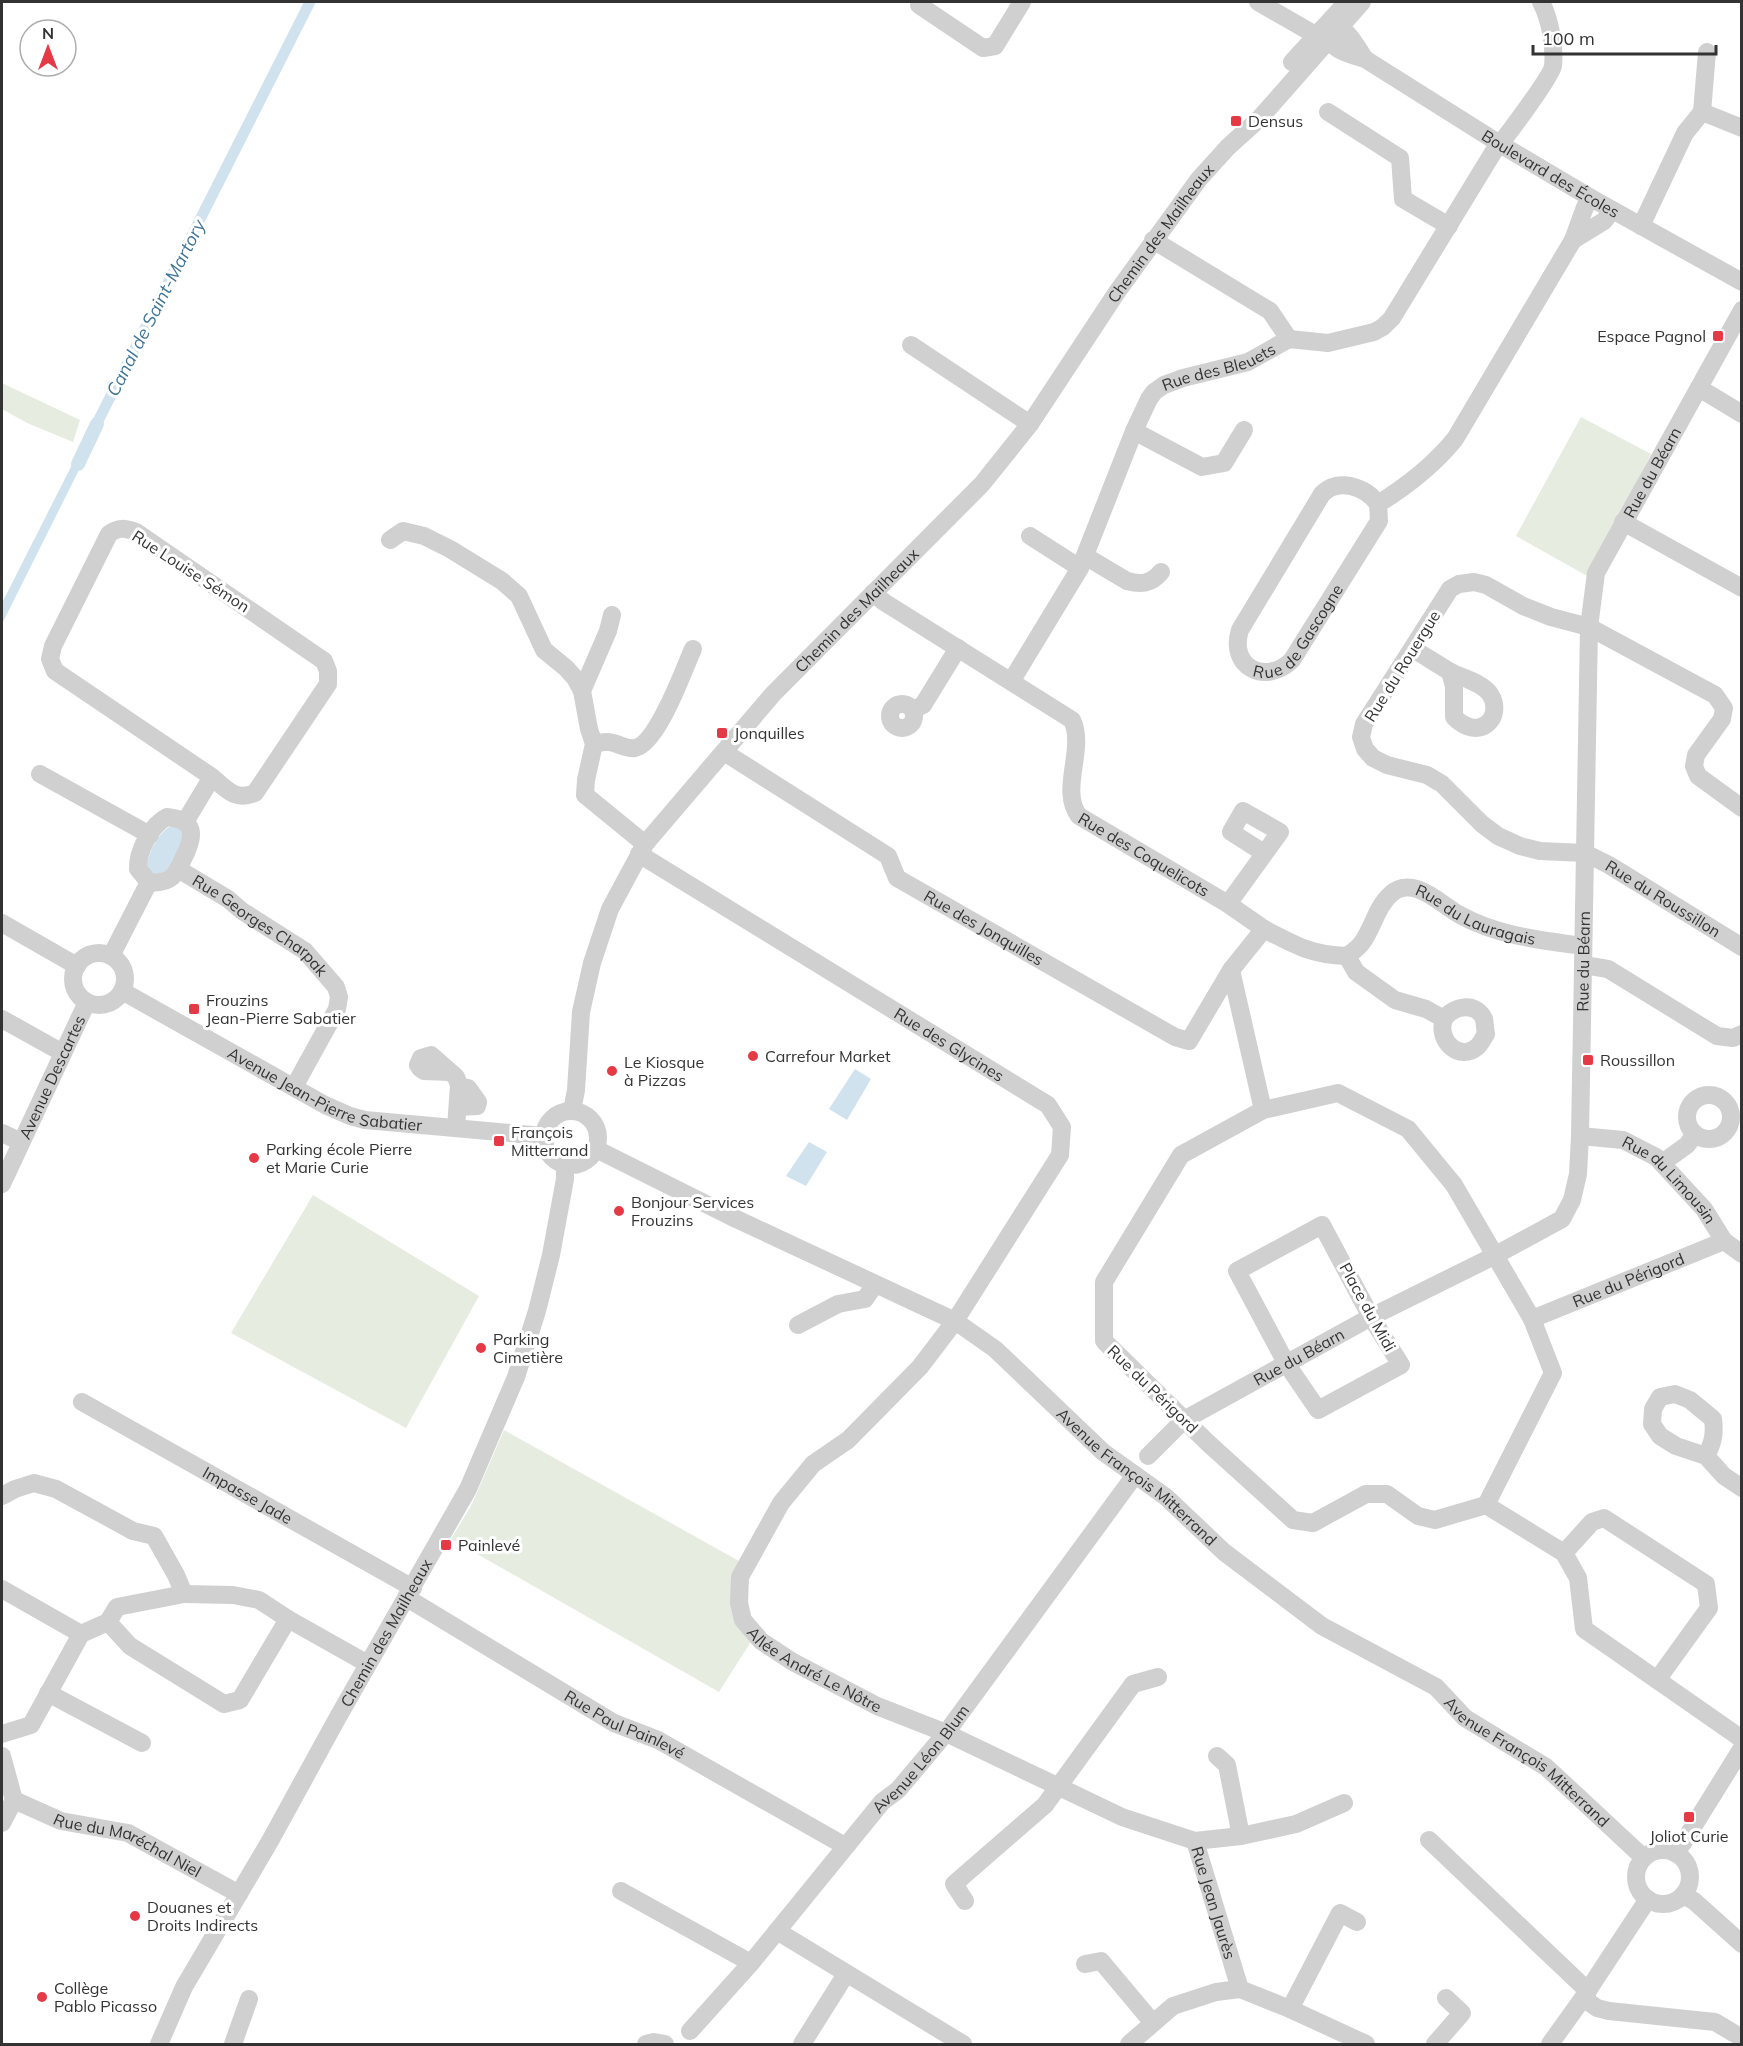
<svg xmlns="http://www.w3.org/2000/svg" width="1743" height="2046" viewBox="0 0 1743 2046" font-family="Mulish,sans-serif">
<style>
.green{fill:#e6ecdf}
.water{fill:#cfe2ee}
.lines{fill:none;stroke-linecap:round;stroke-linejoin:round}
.canal{stroke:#cfe2ee;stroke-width:14}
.minor{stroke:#d0d0d0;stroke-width:18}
.poi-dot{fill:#e63946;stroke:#fff;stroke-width:2}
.labels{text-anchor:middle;stroke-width:6;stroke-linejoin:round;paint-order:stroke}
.poi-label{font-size:16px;fill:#333;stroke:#fff;text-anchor:start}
.street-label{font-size:16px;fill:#333;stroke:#fff}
.water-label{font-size:18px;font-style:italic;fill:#3f7597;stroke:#fff}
</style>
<rect width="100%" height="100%" fill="#fff"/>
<g class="green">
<polygon points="2,383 80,420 73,442 27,423 2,409"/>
<polygon points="1581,417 1651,454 1589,577 1516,536"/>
<polygon points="313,1195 479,1296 406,1428 231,1333"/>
<polygon points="504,1430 739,1561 752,1640 719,1692 451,1539 472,1504"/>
</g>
<g class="water">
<polygon points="304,2 316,2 96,437 94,442 89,441 85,436 92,421"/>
<polygon points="83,445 89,450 2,624 2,603 81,447"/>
<path d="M 172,825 L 182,830 L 184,841 L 166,871 L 158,875 L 151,873 L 146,867 C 149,852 158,833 172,825 Z"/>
<polygon points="855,1069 871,1079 847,1120 829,1109"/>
<polygon points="809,1142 827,1152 806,1186 786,1176"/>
</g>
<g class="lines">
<polyline class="canal" points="78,464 97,424"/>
<g class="minor">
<polyline points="1258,2 1326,41"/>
<polyline points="919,5 983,48 995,46 1022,2"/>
<path d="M 1330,24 C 1349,29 1354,43 1365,59"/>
<path id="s1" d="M 1322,29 C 1331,50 1344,53 1365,59 L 1500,144 L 1591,198 L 1742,282"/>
<polyline points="1292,62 1347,2"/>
<polyline points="1328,112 1400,158 1403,199 1449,226"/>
<polyline points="1702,112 1707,52"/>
<polyline points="1641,226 1685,133 1702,112 1742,128"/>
<polyline points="1153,240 1270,311 1289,339"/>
<polyline points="1573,240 1604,221 1612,211"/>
<polyline points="911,345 1030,424"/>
<polyline points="1699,388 1742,414"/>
<polyline points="1134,431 1202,467 1224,463 1244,430"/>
<path id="s2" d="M 1378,504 C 1366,487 1338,477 1322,494 L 1240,630 C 1228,667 1266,686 1292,660 L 1379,521 L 1378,504 C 1407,486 1433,466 1455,439 L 1573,240 L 1585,207 L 1591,198"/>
<polyline points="1623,522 1742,588"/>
<polyline points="1030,536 1080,568"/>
<polyline points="390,540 403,531 424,536 450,549 502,581 519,596 544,650 566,668 575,678 582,691 589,729 594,744 586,780 585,795 645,844"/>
<path d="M 1085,556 L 1127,581 C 1141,585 1151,584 1161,572"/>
<path id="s3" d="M 873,593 L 884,602 L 1072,720 C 1086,749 1059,790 1079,816 L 1228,904 L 1264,929 L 1231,970 L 1263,1110"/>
<path d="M 1413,649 C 1425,656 1437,664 1449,671 C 1461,678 1482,682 1490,694 C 1505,717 1479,743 1454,717 L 1454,686 L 1450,672"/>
<path id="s4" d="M 1012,680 L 1080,568 L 1134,431 L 1149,399 L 1154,392 L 1164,385 L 1183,378 L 1248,362 L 1289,339 L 1328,343 L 1374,332 L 1383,327 L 1392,318 L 1494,151 C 1504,140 1551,77 1553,66 C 1555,47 1550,19 1541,2"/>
<polyline points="582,691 608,631 612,615"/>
<circle cx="902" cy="716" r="12"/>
<polyline points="913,710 923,705 958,648"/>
<path d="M 594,744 C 614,737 622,750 635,748 C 658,743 683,671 693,649"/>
<path id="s5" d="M 724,752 L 888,856 L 897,878 L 1175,1037 L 1189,1041 L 1231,970"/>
<polyline points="40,774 150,835"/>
<path id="s6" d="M 1742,808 L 1698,776 L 1694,766 L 1696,755 L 1722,719 L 1724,708 L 1715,695 L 1589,627 L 1551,617 L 1523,606 L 1486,585 L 1474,582 L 1459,584 L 1450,589 L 1364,724 L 1361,737 L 1365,749 L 1373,758 L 1387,765 L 1427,775 L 1442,784 L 1482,824 L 1498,836 L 1520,846 L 1540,851 L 1585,853 L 1609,865 L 1742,947"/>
<path d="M 167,817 C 196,820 195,835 184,857 C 181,863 177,872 172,877 C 165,883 157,883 149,882 L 138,869 C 137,852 151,825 167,817 Z"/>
<path d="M 185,822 L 212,777 C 227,790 235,801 255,793 L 328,684 L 328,671 L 324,661 L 136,532 C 125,528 118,527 109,534 L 53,646 L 50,659 L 55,671 L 212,777"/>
<path id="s7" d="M 639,854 L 1048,1105 L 1062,1127 L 1060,1155 L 955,1321 L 920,1367 L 848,1440 L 813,1464 L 781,1503 L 740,1577 L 739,1603 L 743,1620 L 761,1641 L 793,1662 L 877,1706 L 946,1733 L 1122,1817 L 1195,1841 L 1240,1989 L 1290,2009 L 1366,2044"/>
<path id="s8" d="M 178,869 L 228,899 L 242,911 L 305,951 L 336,987 L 339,997 L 337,1009 L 294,1087"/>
<polyline points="1228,904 1280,832 1243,811 1231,832 1264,853"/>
<polyline points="2,923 77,966"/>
<path id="s9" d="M 1264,929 C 1294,945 1312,955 1347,956 C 1351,953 1357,949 1361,944 C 1373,929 1376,907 1391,894 C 1413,874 1441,905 1460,915 C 1498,936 1540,940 1583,946"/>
<circle cx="99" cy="979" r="26"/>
<polyline points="111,956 149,882"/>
<path d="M 1347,956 L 1356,972 L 1395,1000 L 1426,1009 L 1444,1019 C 1436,1041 1460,1062 1477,1047 C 1481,1044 1483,1038 1486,1034 C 1485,1030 1485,1023 1484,1019 C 1476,1001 1453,1006 1444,1019"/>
<polyline points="1584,965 1608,969 1717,1036 1733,1038 1742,1034"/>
<path id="s10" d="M 122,991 L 325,1105 L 350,1116 L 365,1120 L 543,1136"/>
<polyline points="2,1019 63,1053"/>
<polyline points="450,1072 424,1071 420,1068 418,1065 421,1058 431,1055 456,1077 459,1085 456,1128"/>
<polygon points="1338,1093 1408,1129 1454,1185 1532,1319 1553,1373 1486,1505 1435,1520 1418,1516 1387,1494 1366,1494 1313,1523 1293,1520 1208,1443 1104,1341 1104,1282 1181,1155 1263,1110"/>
<circle cx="1709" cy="1117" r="22"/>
<polyline points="458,1107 477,1106 478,1102 468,1088 459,1087"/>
<circle cx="571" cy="1138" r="27"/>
<path id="s11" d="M 572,1111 L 576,1090 L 581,1012 L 592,963 L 610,909 L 645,844 L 773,694 L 982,484 L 1030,424 L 1117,292 L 1199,179 L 1228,147 L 1260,118 L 1362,2"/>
<polyline points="2,1133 21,1142"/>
<path id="s12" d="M 1580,1136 L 1623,1140 L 1656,1157 L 1704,1209 L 1724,1241 L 1742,1254"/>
<path id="s13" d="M 596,1149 L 732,1217 L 955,1321 L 995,1349 L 1103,1452 L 1166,1497 L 1224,1552 L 1322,1626 L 1436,1687 L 1465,1718 L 1546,1767 L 1644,1858"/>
<polyline points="1662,1163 1687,1145 1695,1134"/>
<path id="s14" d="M 2,1184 L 87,1002"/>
<polygon points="1322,1225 1371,1317 1401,1365 1318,1410 1286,1363 1237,1271"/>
<path id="s15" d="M 1532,1319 L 1724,1241"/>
<polyline points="798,1325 838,1304 865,1299 875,1284"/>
<path id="s16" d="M 82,1402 L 413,1588"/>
<path id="s17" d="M 1148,1456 L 1184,1420 L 1371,1317 L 1494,1256 L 1562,1219 L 1572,1200 L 1578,1174 L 1580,1136 L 1589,627 L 1596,573 L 1742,310"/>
<path d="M 1706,1456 C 1713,1443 1715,1434 1713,1419 L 1690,1400 L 1675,1394 L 1660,1397 L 1653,1409 L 1652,1424 L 1660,1436 L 1676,1446 L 1706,1456 L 1724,1476 L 1742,1488"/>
<polyline points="2,1496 15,1489 34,1483 56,1489 133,1531 154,1536 176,1575 184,1594 233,1595 259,1600 288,1619 368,1664"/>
<polyline points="1486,1505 1564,1553 1578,1578 1584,1629 1742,1739"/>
<polyline points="1564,1553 1592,1522 1604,1518 1706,1584 1709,1608 1657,1680"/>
<polyline points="2,1589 81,1634"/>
<path id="s18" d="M 407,1598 L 614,1723 L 658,1740 L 845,1846"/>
<polyline points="108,1622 130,1646 224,1704 240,1700 288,1619"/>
<polyline points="48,1693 142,1743"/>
<polyline points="2,1734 31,1725 81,1634 108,1622 117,1607 184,1594"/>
<polyline points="2,1756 14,1800 2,1823"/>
<polyline points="1217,1756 1227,1765 1241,1836"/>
<path id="s19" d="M 14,1800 L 61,1821 L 128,1833 L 239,1894"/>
<polyline points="1429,1840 1588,1991"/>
<polyline points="1195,1841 1241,1836 1296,1824 1344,1803"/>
<circle cx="1663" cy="1877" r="27"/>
<polyline points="1675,1853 1683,1843 1742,1748"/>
<polyline points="621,1891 751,1963"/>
<polyline points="1683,1895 1694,1901 1742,1944"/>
<polyline points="965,1901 954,1884 1045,1805 1133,1684 1158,1677"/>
<polyline points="777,1931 963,2044"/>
<polyline points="1085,1964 1101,1961 1153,2023"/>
<polyline points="1583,1998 1597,2008 1609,2011 1715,2022 1742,2038"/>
<polyline points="1290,2009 1340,1913 1357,1922"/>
<path id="s20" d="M 690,2031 L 751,1963 L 882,1802 L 898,1790 L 946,1733 L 1135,1475"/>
<path id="s21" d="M 159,2044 L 184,1987 L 270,1841 L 338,1717 L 468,1489 L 516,1377 L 537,1311 L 551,1255 L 565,1179 L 565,1165"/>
<polyline points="233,2044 249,1999"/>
<polyline points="646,2044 654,2042 665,2044"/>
<polyline points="802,2044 846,1974"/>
<polyline points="1129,2044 1173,2006 1216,1992 1240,1989"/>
<polyline points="1435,2044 1462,2013 1446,1998"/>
<polyline points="1550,2044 1583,1998 1648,1899"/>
</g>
</g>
<g class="poi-dot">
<rect x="1230" y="115" width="12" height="12" rx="3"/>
<rect x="1712" y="330" width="12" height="12" rx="3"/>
<rect x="716" y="727" width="12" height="12" rx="3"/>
<rect x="188" y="1003" width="12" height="12" rx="3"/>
<circle cx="753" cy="1056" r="6"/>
<rect x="1582" y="1054" width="12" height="12" rx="3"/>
<circle cx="612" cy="1071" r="6"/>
<rect x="493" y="1135" width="12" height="12" rx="3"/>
<circle cx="254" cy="1158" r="6"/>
<circle cx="619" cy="1211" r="6"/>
<circle cx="481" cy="1348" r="6"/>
<rect x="440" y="1539" width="12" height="12" rx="3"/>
<rect x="1683" y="1811" width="12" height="12" rx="3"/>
<circle cx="135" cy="1916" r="6"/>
<circle cx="42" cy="1997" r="6"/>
</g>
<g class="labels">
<g class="poi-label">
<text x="1248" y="127">Densus</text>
<text x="1706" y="342" text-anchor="end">Espace Pagnol</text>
<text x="734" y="739">Jonquilles</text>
<text x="206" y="1006">Frouzins<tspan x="206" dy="18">Jean-Pierre Sabatier</tspan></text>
<text x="765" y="1062">Carrefour Market</text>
<text x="1600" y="1066">Roussillon</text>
<text x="624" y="1068">Le Kiosque<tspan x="624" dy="18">à Pizzas</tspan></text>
<text x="511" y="1138">François<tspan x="511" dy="18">Mitterrand</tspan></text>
<text x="266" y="1155">Parking école Pierre<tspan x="266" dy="18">et Marie Curie</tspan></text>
<text x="631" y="1208">Bonjour Services<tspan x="631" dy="18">Frouzins</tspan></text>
<text x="493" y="1345">Parking<tspan x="493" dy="18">Cimetière</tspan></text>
<text x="458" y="1551">Painlevé</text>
<text x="1689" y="1842" text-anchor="middle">Joliot Curie</text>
<text x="147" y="1913">Douanes et<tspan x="147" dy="18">Droits Indirects</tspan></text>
<text x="54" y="1994">Collège<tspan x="54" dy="18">Pablo Picasso</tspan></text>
</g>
<g class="street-label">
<text dy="6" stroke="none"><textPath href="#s1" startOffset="273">Boulevard des Écoles</textPath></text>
<text dy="6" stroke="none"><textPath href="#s11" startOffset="1082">Chemin des Mailheaux</textPath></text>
<text dy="6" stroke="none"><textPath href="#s4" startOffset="392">Rue des Bleuets</textPath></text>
<text dy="6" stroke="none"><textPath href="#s17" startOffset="1244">Rue du Béarn</textPath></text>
<text transform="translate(191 571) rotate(33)" y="6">Rue Louise Sémon</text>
<text dy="6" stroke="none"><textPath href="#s11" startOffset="596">Chemin des Mailheaux</textPath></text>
<text dy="6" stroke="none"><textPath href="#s2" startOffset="334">Rue de Gascogne</textPath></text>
<text transform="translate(1402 666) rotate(-58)" y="6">Rue du Rouergue</text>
<text dy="6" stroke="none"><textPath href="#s3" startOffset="410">Rue des Coquelicots</textPath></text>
<text dy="6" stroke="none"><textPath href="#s6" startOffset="970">Rue du Roussillon</textPath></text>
<text dy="6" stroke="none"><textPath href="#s9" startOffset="258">Rue du Lauragais</textPath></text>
<text dy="6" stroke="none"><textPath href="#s5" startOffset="318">Rue des Jonquilles</textPath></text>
<text dy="6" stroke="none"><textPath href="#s8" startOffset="100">Rue Georges Charpak</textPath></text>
<text dy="6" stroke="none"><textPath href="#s17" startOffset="740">Rue du Béarn</textPath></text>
<text dy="6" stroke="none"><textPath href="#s7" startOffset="364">Rue des Glycines</textPath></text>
<text dy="6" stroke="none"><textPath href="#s14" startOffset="118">Avenue Descartes</textPath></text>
<text dy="6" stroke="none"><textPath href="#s10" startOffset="228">Avenue Jean-Pierre Sabatier</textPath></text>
<text dy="6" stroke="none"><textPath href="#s12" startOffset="105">Rue du Limousin</textPath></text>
<text dy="6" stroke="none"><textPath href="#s15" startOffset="104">Rue du Périgord</textPath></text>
<text transform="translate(1368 1307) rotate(61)" y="6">Place du Midi</text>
<text dy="6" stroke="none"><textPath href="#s17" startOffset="182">Rue du Béarn</textPath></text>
<text transform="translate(1153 1389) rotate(44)" y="6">Rue du Périgord</text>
<text dy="6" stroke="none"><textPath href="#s13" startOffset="638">Avenue François Mitterrand</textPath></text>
<text dy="6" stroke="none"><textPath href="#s16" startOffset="190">Impasse Jade</textPath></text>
<text dy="6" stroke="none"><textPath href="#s21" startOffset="470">Chemin des Mailheaux</textPath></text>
<text dy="6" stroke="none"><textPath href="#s7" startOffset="1200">Allée André Le Nôtre</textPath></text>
<text dy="6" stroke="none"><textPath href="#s18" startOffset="252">Rue Paul Painlevé</textPath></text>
<text dy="6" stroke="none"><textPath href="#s20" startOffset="357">Avenue Léon Blum</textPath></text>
<text dy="6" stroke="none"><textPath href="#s13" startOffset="1124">Avenue François Mitterrand</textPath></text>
<text dy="6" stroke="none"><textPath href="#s19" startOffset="123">Rue du Maréchal Niel</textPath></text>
<text dy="6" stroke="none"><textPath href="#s7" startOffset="1683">Rue Jean Jaurès</textPath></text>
</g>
<g class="water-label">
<text transform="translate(156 308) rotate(-63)" y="6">Canal de Saint-Martory</text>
</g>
</g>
<rect width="1743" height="2046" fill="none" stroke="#333333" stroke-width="6"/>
<g transform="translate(48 48)"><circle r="28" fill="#ffffff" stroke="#adadad" stroke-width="1.5"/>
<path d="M0-4.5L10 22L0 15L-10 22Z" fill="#e63946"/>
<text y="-9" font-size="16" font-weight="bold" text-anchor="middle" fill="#333333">N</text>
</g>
<path d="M1533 45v9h183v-9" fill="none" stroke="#333333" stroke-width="3"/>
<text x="1542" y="45" font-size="18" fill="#333333" stroke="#ffffff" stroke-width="4.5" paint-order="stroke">100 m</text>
</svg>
